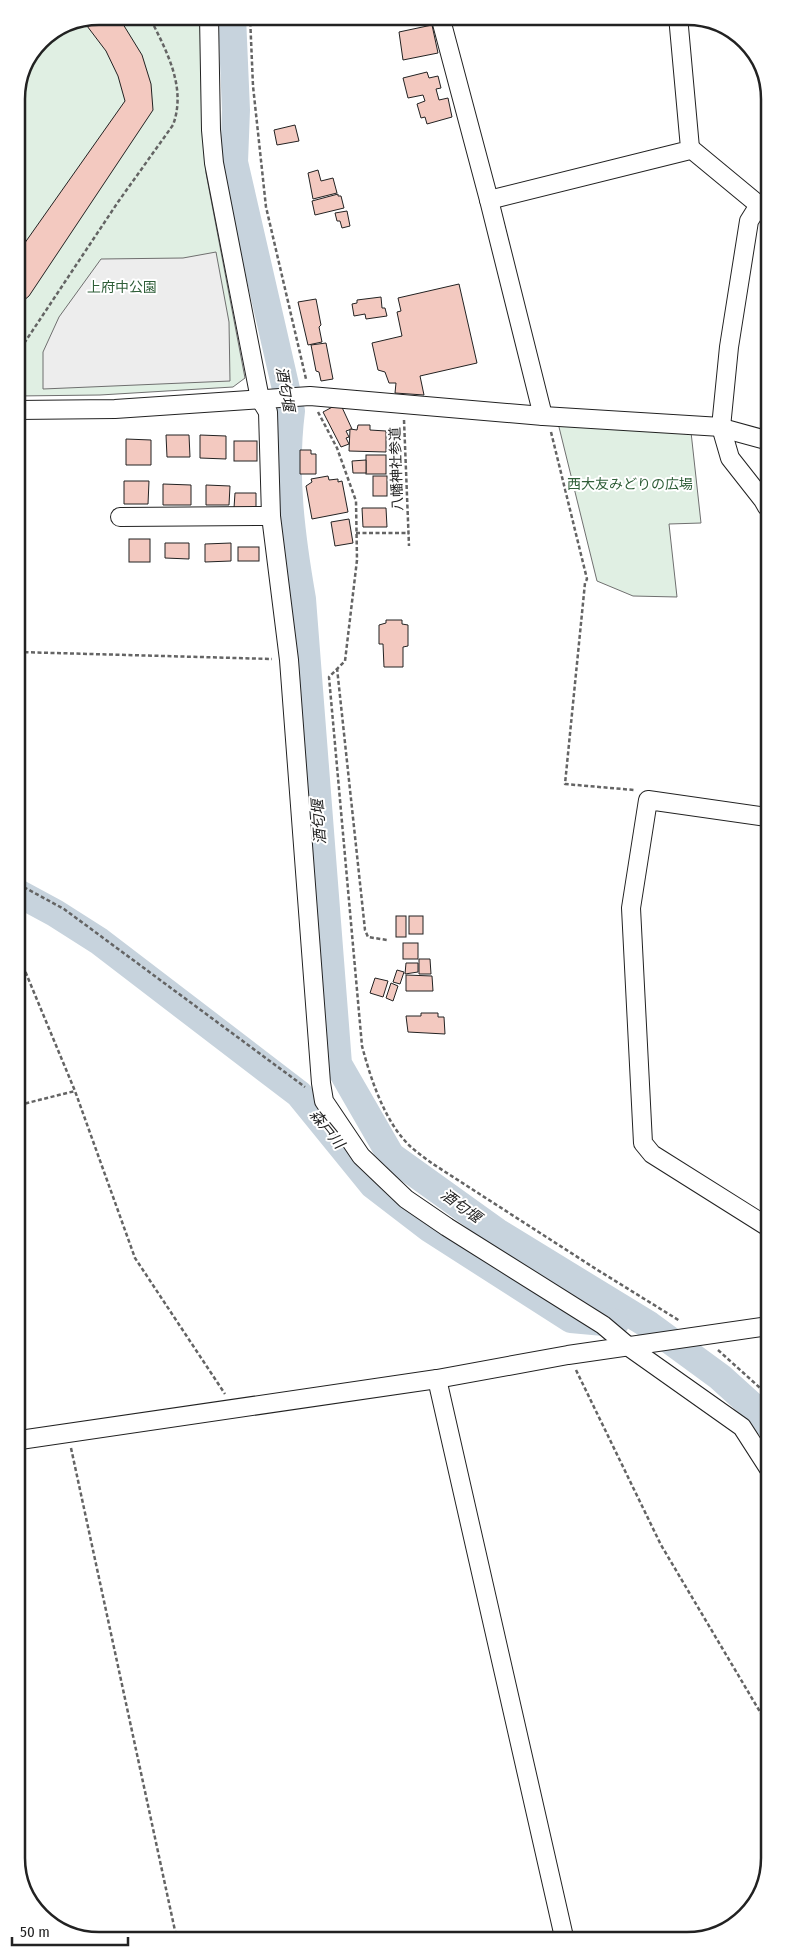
<svg xmlns="http://www.w3.org/2000/svg" width="786" height="1957" viewBox="0 0 786 1957" font-family="'Fira Sans Condensed','Noto Sans JP',sans-serif">
<style>
.green{fill:#e0efe3;stroke:#6f6f6f}
.parking{fill:#ededed;stroke:#6f6f6f}
.lines{fill:none;stroke-linecap:round;stroke-linejoin:round}
.river{stroke:#c7d3dd;stroke-width:28}
.building{fill:#f3c9c0;stroke:#222}
.minor-casing{stroke:#222;stroke-width:20}
.path{stroke:#646464;stroke-width:2.5;stroke-dasharray:4 2.5;stroke-linecap:butt}
.minor{stroke:#fff;stroke-width:18}
.labels{text-anchor:middle;stroke-width:4;stroke-linejoin:round;paint-order:stroke}
.park-label{font-size:14px;fill:#2f5e38;stroke:#fff}
.street-label{font-size:14px;fill:#222;stroke:#fff}
.water-label{font-size:15px;font-style:italic;fill:#222;stroke:#fff}
.rim{fill:none;stroke:#222;stroke-width:2.5}
</style>
<rect width="100%" height="100%" fill="#fff"/>
<g class="green">
<polygon points="99,16 201,16 206,173 245,378 233,387 100,395 17,396 16,94 41,40"/>
<polygon points="558,423 691,432 701,523 669,524 677,597 633,596 597,581"/>
</g>
<polygon class="parking" points="216,252 229,322 230,381 43,389 43,352 59,317 101,259 183,258"/>
<g class="lines">
<g class="river">
<path d="M 232,16 L 236,110 L 234,162 L 291,411 C 283,474 291,536 302,599 L 338,1064 L 391,1156 L 497,1232 L 649,1325 L 720,1377 L 751,1405 L 769,1425"/>
<polyline points="18,893 55,913 99,941 299,1094 373,1185 429,1228 571,1319 615,1323"/>
</g>
</g>
<g class="building">
<polygon points="99,16 118,16 142,55 151,84 153,110 29,296 17,306 17,254 125,101 118,76 106,51 84,22"/>
<polygon points="394,16 403,16 403,21 395,22"/>
<polygon points="432,25 438,53 403,60 399,32"/>
<polygon points="427,72 429,78 438,76 441,88 436,89 439,100 448,98 452,117 427,124 425,117 421,118 417,104 425,101 423,95 408,98 403,78"/>
<polygon points="295,125 299,141 277,145 274,130"/>
<polygon points="318,170 321,181 333,178 337,193 313,199 308,173"/>
<polygon points="338,194 338,196 341,196 344,208 315,215 312,201"/>
<polygon points="347,211 350,226 342,228 340,221 337,221 335,213"/>
<polygon points="459,284 477,363 420,376 424,395 395,393 396,383 389,383 385,372 378,370 372,343 402,336 397,312 401,311 398,298"/>
<polygon points="381,297 382,308 385,308 387,316 366,319 365,314 354,316 352,304 357,303 357,300"/>
<polygon points="316,299 321,325 319,327 322,342 308,345 298,302"/>
<polygon points="326,343 333,379 321,381 319,372 316,371 311,345"/>
<polygon points="340,403 352,429 346,431 349,437 346,438 349,444 341,447 323,412"/>
<polygon points="358,425 370,425 370,430 386,431 386,452 349,451 350,429 357,430"/>
<polygon points="166,435 189,435 190,457 167,457"/>
<polygon points="200,435 226,436 226,459 200,458"/>
<polygon points="126,439 151,440 151,465 126,465"/>
<rect x="234" y="441" width="23" height="20"/>
<polygon points="300,450 311,450 311,454 316,454 316,474 300,474"/>
<rect x="366" y="455" width="20" height="19"/>
<polygon points="366,460 366,473 353,473 352,461"/>
<polygon points="328,476 329,480 338,479 338,482 342,481 348,512 312,519 306,486 312,482 311,479"/>
<rect x="373" y="476" width="14" height="20"/>
<polygon points="124,481 149,481 148,504 124,504"/>
<polygon points="163,484 191,485 191,505 163,505"/>
<polygon points="206,485 230,486 229,505 206,505"/>
<polygon points="235,493 256,493 256,508 234,508"/>
<polygon points="362,508 386,508 387,527 363,527"/>
<polygon points="349,519 353,543 335,546 331,522"/>
<rect x="129" y="539" width="21" height="23"/>
<polygon points="165,543 189,543 189,559 165,558"/>
<polygon points="231,543 231,561 205,562 205,544"/>
<rect x="238" y="547" width="21" height="14"/>
<polygon points="386,620 402,620 402,624 408,625 408,646 403,647 403,667 384,667 383,644 379,644 379,625 386,623"/>
<rect x="396" y="916" width="10" height="21"/>
<rect x="409" y="916" width="14" height="18"/>
<rect x="403" y="943" width="15" height="16"/>
<polygon points="419,959 430,959 431,974 419,974"/>
<polygon points="406,963 418,963 418,972 405,974"/>
<polygon points="397,970 404,972 400,984 393,982"/>
<polygon points="406,975 432,976 433,991 406,991"/>
<polygon points="375,978 388,981 383,997 370,993"/>
<polygon points="391,983 398,986 393,1001 386,998"/>
<polygon points="421,1013 438,1013 438,1017 444,1017 445,1034 408,1032 406,1016 421,1016"/>
<polygon points="21,1473 25,1496 20,1497 20,1474"/>
</g>
<g class="lines">
<g class="minor-casing">
<g id="minor">
<polyline points="209,16 211,130 214,163 260,399 268,412 271,516 289,660 321,1083 324,1101 361,1156 406,1199 447,1227 603,1325 629,1347 742,1427 769,1469"/>
<polyline points="440,16 489,200 543,416"/>
<polyline points="690,148 759,205"/>
<polyline points="489,200 686,151 690,148 678,16"/>
<polyline points="766,202 759,205 749,221 729,347 721,427 730,458 763,500 767,507"/>
<polyline points="17,410 115,409 310,396 543,416 721,427"/>
<polyline points="722,428 766,440"/>
<polyline points="120,517 271,516"/>
<polyline points="767,817 648,800 631,908 643,1143 652,1154 768,1227"/>
<polyline points="437,1379 564,1937"/>
<polyline points="20,1440 437,1379 568,1355 768,1326"/>
</g>
</g>
<g class="path">
<polyline points="250,16 253,86 266,207 306,379"/>
<path d="M 17,354 L 118,202 L 173,125 C 187,87 166,50 149,16"/>
<path d="M 318,412 L 337,448 L 356,501 L 357,560 L 345,661 L 329,677 L 362,1046 C 371,1080 385,1123 411,1147 C 418,1153 426,1159 433,1164 L 596,1269 L 680,1321"/>
<polyline points="404,420 409,546"/>
<polyline points="551,432 587,579 585,583 565,784 634,790"/>
<polyline points="356,533 409,533"/>
<polyline points="18,652 272,659"/>
<polyline points="337,668 365,930 368,937 387,940"/>
<polyline points="18,884 64,909 305,1087"/>
<polyline points="18,954 75,1091 135,1258 225,1394"/>
<polyline points="19,1105 75,1091"/>
<polyline points="718,1350 769,1396"/>
<polyline points="576,1370 661,1545 769,1727"/>
<polyline points="71,1448 177,1940"/>
</g>
<use href="#minor" class="minor"/>
</g>
<g class="labels">
<g class="park-label">
<text x="122" y="292">上府中公園</text>
<text x="630" y="489">西大友みどりの広場</text>
</g>
<g class="street-label">
<text transform="translate(396 469) rotate(-92)" y="5">八幡神社参道</text>
</g>
<g class="water-label">
<text transform="translate(285 389) rotate(80)" y="5">酒匂堰</text>
<text transform="translate(319 822) rotate(-94)" y="5">酒匂堰</text>
<text transform="translate(327 1129) rotate(51)" y="5">森戸川</text>
<text transform="translate(461 1206) rotate(36)" y="5">酒匂堰</text>
</g>
</g>
<path d="M0 0H786V1957H0ZM99 25H687A74 74 0 0 1 761 99V1858A74 74 0 0 1 687 1932H99A74 74 0 0 1 25 1858V99A74 74 0 0 1 99 25Z" fill="#fff" fill-rule="evenodd"/>
<path class="rim" d="M99 25H687A74 74 0 0 1 761 99V1858A74 74 0 0 1 687 1932H99A74 74 0 0 1 25 1858V99A74 74 0 0 1 99 25Z"/>
<path d="M12 1937v8h116v-8" fill="none" stroke="#222222" stroke-width="2.5"/>
<text x="20" y="1937" font-size="15" fill="#222222" stroke="#ffffff" stroke-width="4" paint-order="stroke">50 m</text>
</svg>
